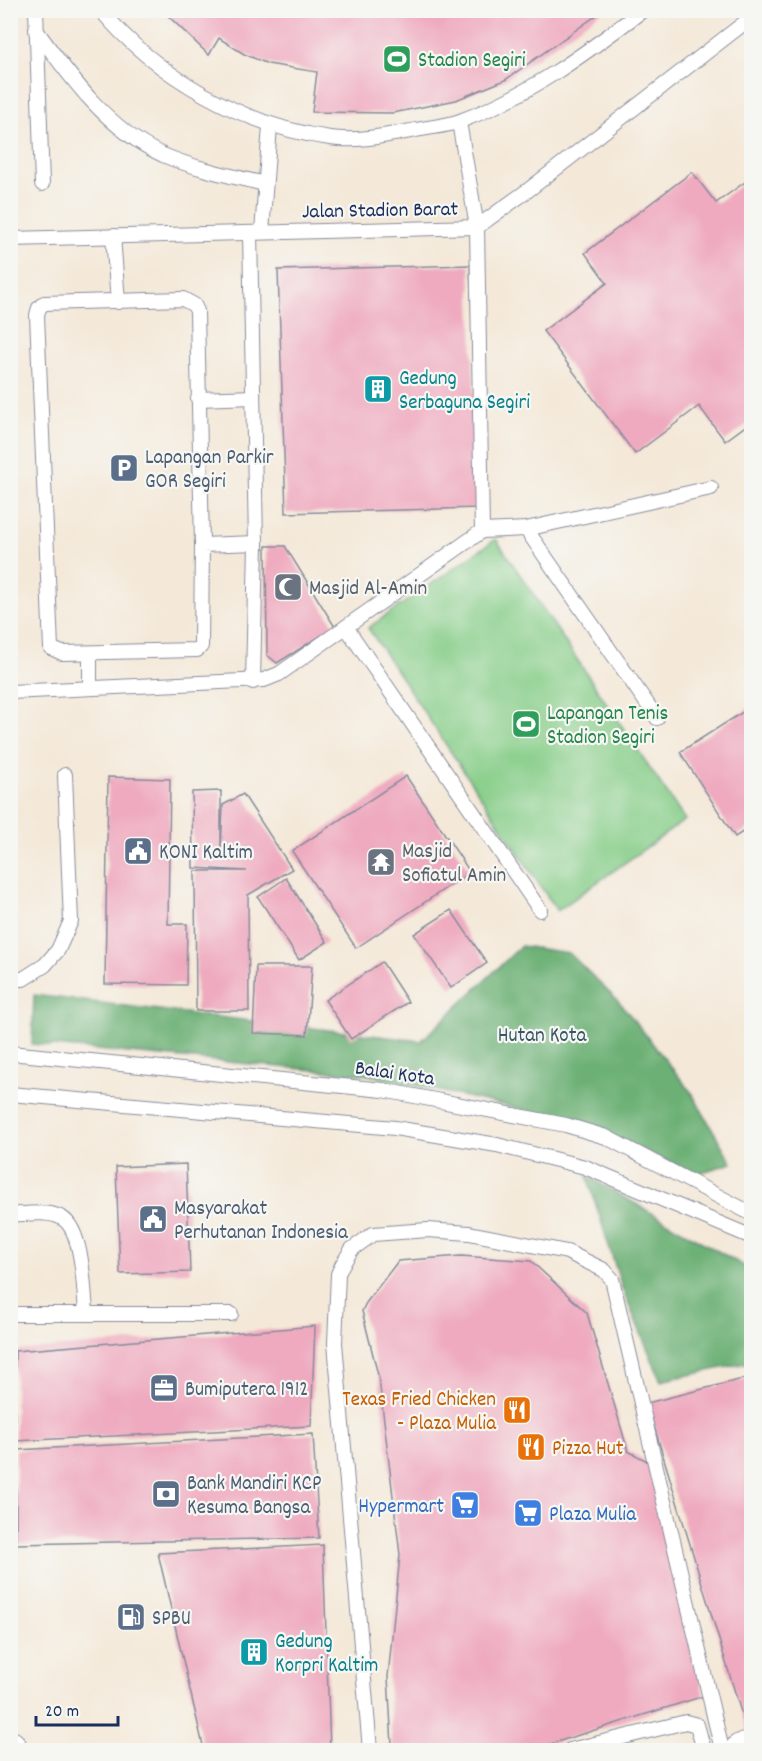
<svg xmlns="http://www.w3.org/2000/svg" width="762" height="1761" viewBox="0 0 762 1761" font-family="Dekko,sans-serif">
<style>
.green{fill:#86cd88;stroke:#507e73;stroke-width:1.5}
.forest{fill:#6cb074;stroke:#447069;stroke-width:1.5}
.building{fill:#efaabf}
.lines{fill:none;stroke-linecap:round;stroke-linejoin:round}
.service-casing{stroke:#888c9c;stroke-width:16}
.tertiary-casing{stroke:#888c9c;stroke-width:34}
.service{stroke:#fff;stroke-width:14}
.tertiary{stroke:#fff;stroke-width:32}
.labels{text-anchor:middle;stroke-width:4.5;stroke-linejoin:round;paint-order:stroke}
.leisure-label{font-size:21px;fill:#27864d;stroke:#f6f6f2;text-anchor:start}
.street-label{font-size:21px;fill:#1b2f5e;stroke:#f6f6f2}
.culture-label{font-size:21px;fill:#0d838f;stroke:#f6f6f2;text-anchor:start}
.service-label{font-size:21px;fill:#4e5e75;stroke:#f6f6f2;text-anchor:start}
.worship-label{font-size:21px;fill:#5b616d;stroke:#f6f6f2;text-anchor:start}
.park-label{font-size:21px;fill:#365668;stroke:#f6f6f2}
.food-label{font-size:21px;fill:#c56008;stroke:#f6f6f2;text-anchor:end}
.shop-label{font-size:21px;fill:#366cbe;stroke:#f6f6f2;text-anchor:end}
</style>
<rect width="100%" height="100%" fill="#f6f6f2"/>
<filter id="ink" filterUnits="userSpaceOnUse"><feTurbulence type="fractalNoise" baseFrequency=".0167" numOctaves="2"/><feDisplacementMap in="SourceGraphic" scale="12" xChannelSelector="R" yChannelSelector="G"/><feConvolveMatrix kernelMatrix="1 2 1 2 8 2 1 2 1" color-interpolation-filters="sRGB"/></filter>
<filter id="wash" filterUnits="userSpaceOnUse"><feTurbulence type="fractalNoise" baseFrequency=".008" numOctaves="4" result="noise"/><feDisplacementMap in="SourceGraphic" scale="24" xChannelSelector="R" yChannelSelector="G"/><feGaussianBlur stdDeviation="1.35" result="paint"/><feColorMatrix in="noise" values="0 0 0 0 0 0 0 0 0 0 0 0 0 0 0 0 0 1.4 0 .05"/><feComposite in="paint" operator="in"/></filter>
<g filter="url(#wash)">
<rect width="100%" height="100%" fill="#f4e9d9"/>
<polygon class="green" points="496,539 685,820 557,911 368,628"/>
<g class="forest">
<polygon points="521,946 569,953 622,1005 691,1092 732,1163 696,1174 579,1122 368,1075 32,1044 34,995 421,1041"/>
<polygon points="587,1176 751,1270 751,1362 661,1381 623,1291"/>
</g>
<g id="blocks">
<g class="building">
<polygon points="162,10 310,10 372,16 388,10 604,10 505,80 456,100 393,113 312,112 317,72 268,64 244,54 219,38 209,55"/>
<polygon points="692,172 716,203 752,177 752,421 725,441 699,406 635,454 543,331 607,283 585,253"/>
<polygon points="470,265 478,508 286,513 278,270"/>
<polygon points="266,546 285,546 335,627 277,663 267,655"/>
<polygon points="752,706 752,826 735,837 680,752"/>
<polygon points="406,776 470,872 356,948 292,851"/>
<polygon points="108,777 170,779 168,924 187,924 186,985 105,984"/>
<polygon points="221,791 221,850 223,805 243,794 292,869 248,895 249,1011 196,1011 195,871 247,871 193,868 192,792"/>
<polygon points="286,878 327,942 299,960 258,897"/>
<polygon points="451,910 487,963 451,988 414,934"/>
<polygon points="382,962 408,1002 351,1039 325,1000"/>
<polygon points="256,966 312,966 307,1035 253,1033"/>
<polygon points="186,1164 190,1272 120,1274 116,1167"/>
<polygon points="461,1256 531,1261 587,1313 628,1451 651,1463 704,1696 531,1750 398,1750 392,1745 388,1677 400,1555 379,1379 362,1311 366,1303 398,1261"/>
<polygon points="315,1326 311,1426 15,1441 15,1351"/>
<polygon points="751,1377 752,1734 748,1735 647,1403"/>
<polygon points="313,1434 319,1538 16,1544 16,1450"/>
<polygon points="323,1545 330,1750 204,1750 158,1553"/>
</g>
</g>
</g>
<g filter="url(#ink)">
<use href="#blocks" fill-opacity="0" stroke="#888c9c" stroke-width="1.5"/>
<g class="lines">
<g class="service-casing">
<g id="service">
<polyline points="36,10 42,184"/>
<path d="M 101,10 C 155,76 246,127 330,138 C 358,142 389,135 416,130 C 430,127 447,126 460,121 C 528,96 586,53 643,10"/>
<path d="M 36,30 C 70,77 108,130 163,155 C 196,169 231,176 265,184"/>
<polyline points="459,122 477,227 482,531"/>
<polyline points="262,232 270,126"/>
<polyline points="250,233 256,543 253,682"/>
<polyline points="113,236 118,302"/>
<polyline points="10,239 477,227 527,191 752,17"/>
<polyline points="198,399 253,397"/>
<polyline points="526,529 657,718"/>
<polyline points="202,545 197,311 194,305 183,299 44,303 39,308 37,315 51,648 62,653 197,650 201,646 202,545 256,543"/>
<polyline points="346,627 540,910"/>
<polyline points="90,653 90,688"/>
<polyline points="10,692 264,680 279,674 482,531 526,529 711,488"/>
<polyline points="10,979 23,979 45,965 58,950 71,921 65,775"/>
<polyline points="10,1053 383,1090 566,1125 606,1137 752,1214"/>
<polyline points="10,1094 395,1128 497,1145 585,1167 752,1237"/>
<path d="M 10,1215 C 25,1214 49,1210 62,1218 C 83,1230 84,1290 86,1313"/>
<polyline points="10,1314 231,1314"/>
<polyline points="370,1750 335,1343 338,1274 342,1265 352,1249 373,1234 428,1230 469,1233 567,1252 604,1270 612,1279 722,1750"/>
<polyline points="570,1750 686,1722 697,1725 704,1750"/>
</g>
</g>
<g class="tertiary-casing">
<g id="tertiary">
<polyline points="10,1747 12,1750"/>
<polyline points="741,1750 752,1748"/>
</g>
</g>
<use href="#service" class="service"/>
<use href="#tertiary" class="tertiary"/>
</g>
</g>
<defs>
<g id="stadium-square" transform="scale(1.5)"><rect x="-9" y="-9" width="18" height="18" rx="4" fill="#2e9e5b" stroke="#f6f6f2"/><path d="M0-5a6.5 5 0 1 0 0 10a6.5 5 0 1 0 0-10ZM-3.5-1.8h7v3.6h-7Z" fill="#fff"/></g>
<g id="building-square" transform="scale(1.5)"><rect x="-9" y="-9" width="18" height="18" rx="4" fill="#0f9aa8" stroke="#f6f6f2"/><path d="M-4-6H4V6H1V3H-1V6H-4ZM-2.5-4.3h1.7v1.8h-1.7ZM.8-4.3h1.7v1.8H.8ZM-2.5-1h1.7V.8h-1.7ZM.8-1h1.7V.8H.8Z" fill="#fff"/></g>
<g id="parking-square" transform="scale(1.5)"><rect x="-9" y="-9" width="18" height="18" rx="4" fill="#5c6f8a" stroke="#f6f6f2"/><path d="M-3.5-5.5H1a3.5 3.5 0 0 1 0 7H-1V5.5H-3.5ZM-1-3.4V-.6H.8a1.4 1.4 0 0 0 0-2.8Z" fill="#fff"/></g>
<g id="mosque-square" transform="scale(1.5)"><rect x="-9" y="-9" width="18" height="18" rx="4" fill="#6b7280" stroke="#f6f6f2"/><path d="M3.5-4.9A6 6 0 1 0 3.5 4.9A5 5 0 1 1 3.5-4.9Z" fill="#fff"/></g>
<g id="civic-square" transform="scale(1.5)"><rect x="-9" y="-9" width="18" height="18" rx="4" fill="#5c6f8a" stroke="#f6f6f2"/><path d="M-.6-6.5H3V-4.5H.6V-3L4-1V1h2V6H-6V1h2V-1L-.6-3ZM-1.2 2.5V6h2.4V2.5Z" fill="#fff"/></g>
<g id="temple-square" transform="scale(1.5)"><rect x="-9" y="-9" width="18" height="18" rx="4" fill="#6b7280" stroke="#f6f6f2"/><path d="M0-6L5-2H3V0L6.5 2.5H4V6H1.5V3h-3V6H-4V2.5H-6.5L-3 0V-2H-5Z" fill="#fff"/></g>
<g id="office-square" transform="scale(1.5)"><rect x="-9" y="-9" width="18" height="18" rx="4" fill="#5c6f8a" stroke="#f6f6f2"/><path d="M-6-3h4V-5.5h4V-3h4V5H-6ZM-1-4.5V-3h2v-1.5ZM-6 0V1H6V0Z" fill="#fff"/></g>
<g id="restaurant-square" transform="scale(1.5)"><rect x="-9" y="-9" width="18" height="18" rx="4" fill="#e8710a" stroke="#f6f6f2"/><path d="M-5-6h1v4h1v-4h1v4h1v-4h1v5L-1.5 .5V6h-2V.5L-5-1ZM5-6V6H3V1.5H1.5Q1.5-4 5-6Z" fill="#fff"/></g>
<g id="bank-square" transform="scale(1.5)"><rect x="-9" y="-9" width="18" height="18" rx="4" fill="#5c6f8a" stroke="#f6f6f2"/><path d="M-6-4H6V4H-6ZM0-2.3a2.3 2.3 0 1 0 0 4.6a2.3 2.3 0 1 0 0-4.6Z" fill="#fff"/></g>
<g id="supermarket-square" transform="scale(1.5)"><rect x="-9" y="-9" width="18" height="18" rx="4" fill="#3f7fe0" stroke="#f6f6f2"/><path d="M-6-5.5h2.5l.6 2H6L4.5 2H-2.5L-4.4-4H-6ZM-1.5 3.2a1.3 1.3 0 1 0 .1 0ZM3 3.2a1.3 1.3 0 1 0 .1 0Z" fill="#fff"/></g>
<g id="fuel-square" transform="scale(1.5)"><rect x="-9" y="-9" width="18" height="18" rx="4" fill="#5c6f8a" stroke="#f6f6f2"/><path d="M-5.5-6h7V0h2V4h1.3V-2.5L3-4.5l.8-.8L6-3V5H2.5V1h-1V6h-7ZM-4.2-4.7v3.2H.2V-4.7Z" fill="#fff"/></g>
</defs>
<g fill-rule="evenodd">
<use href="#stadium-square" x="397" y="59"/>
<use href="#building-square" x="378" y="389"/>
<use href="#parking-square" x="124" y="468"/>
<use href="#mosque-square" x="288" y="587"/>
<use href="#stadium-square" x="526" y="724"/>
<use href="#civic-square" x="138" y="851"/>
<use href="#temple-square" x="381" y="862"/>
<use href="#civic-square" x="153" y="1219"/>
<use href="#office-square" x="164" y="1388"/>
<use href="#restaurant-square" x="517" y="1410"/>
<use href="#restaurant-square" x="531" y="1447"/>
<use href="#bank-square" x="166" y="1494"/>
<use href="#supermarket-square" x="465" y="1505"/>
<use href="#supermarket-square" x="528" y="1513"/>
<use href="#fuel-square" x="131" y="1617"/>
<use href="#building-square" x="254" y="1652"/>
</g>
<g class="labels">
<g class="leisure-label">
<text x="418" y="66">Stadion Segiri</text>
<text x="547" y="719">Lapangan Tenis<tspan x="547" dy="24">Stadion Segiri</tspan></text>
</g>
<g class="street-label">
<text transform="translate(380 209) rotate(-1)" y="7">Jalan Stadion Barat</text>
<text transform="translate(395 1072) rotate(8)" y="7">Balai Kota</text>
</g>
<g class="culture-label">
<text x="399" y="384">Gedung<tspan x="399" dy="24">Serbaguna Segiri</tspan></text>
<text x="275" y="1647">Gedung<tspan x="275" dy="24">Korpri Kaltim</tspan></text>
</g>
<g class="service-label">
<text x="145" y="463">Lapangan Parkir<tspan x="145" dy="24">GOR Segiri</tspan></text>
<text x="159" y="858">KONI Kaltim</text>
<text x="174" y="1214">Masyarakat<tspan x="174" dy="24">Perhutanan Indonesia</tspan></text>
<text x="185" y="1395">Bumiputera 1912</text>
<text x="187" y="1489">Bank Mandiri KCP<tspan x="187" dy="24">Kesuma Bangsa</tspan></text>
<text x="152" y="1624">SPBU</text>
</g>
<g class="worship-label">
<text x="309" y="594">Masjid Al-Amin</text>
<text x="402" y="857">Masjid<tspan x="402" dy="24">Sofiatul Amin</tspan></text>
</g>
<g class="park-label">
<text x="542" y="1041">Hutan Kota</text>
</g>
<g class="food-label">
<text x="496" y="1405">Texas Fried Chicken<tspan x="496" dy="24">- Plaza Mulia</tspan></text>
<text x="552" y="1454" text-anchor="start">Pizza Hut</text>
</g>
<g class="shop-label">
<text x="444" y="1512">Hypermart</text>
<text x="549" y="1520" text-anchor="start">Plaza Mulia</text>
</g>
</g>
<rect width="762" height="1761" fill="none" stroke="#f6f6f2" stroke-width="36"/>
<path d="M36 1716v9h82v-9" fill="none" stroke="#1b2f5e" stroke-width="3"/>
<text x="45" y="1716" font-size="18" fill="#1b2f5e" stroke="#f6f6f2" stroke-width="4.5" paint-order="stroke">20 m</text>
</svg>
